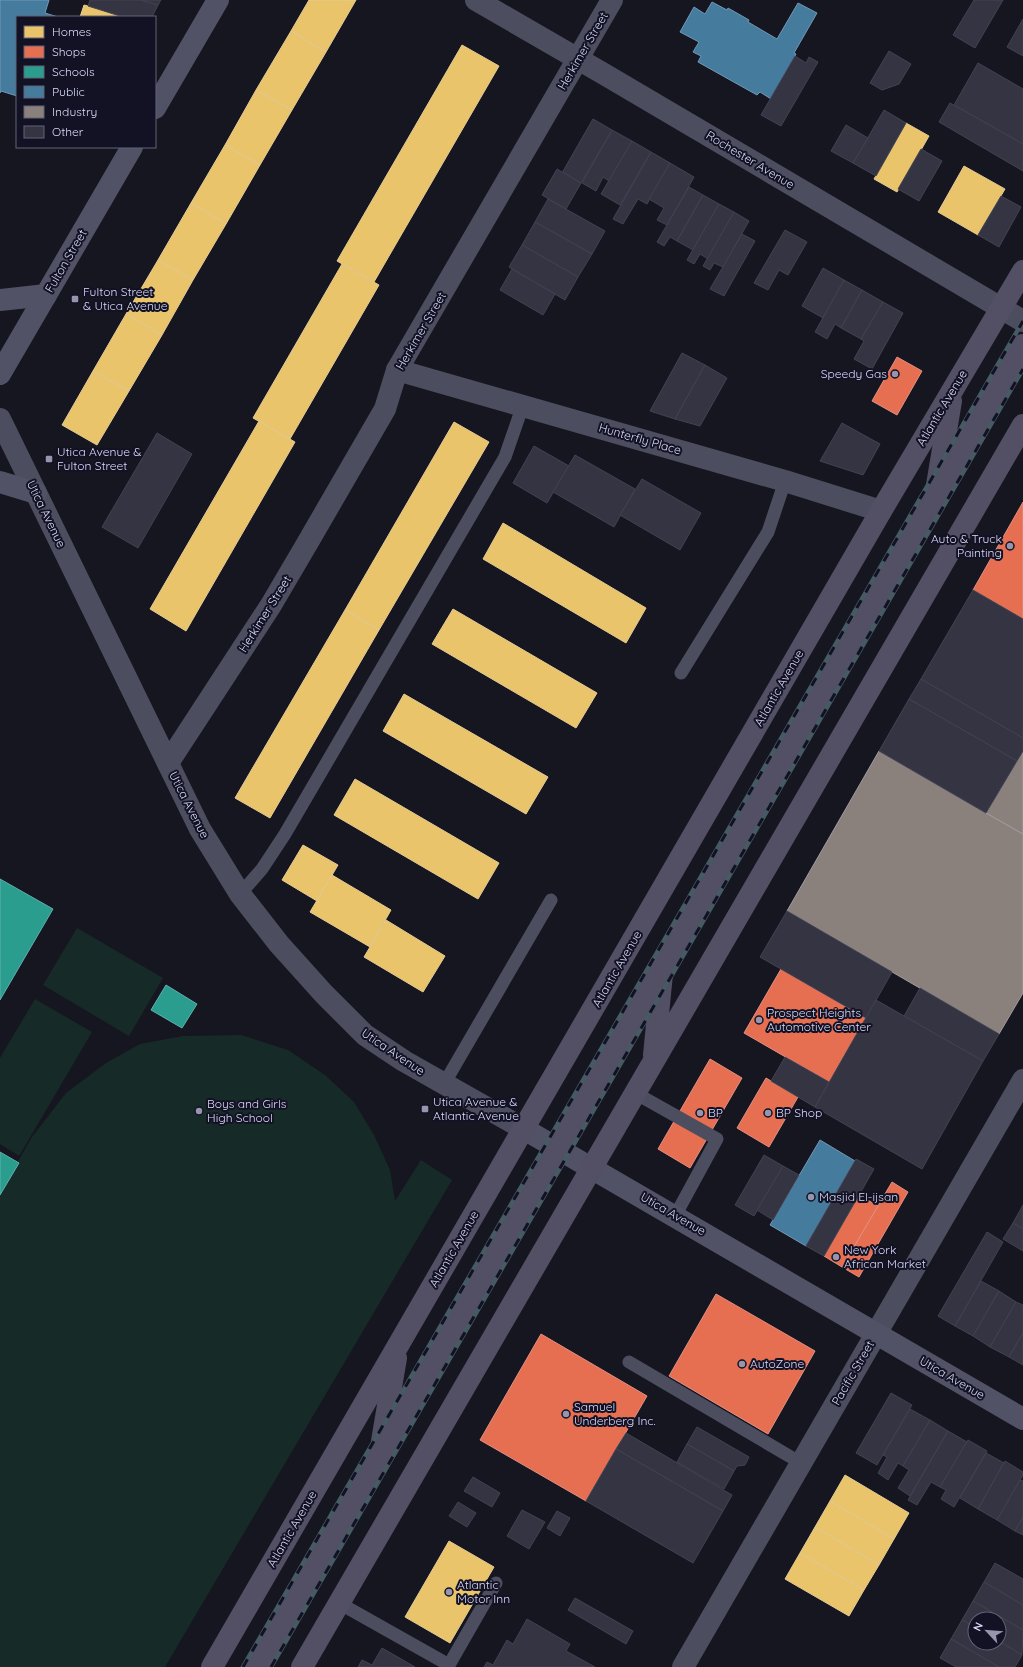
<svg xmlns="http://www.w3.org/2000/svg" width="1023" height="1667" viewBox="0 0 1023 1667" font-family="Quicksand,sans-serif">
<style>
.park{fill:#162a28}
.homes{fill:#e9c46a;stroke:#e4cb95}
.shops{fill:#e76f51;stroke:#e38f84}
.schools{fill:#2a9d8f;stroke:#5fb0af}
.public{fill:#457b9d;stroke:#7298b9}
.industry{fill:#8a817c;stroke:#a29ca2}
.building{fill:#343442;stroke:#434253}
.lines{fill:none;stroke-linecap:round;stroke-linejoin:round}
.lane{stroke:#4c4e5f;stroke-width:13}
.street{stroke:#4c4e5f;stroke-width:22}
.secondary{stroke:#515265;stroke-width:22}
.primary{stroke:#534f64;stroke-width:22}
.rail-casing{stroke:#465a64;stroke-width:4.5}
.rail{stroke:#131224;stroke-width:3;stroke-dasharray:9;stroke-linecap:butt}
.poi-dot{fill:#9596ae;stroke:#131224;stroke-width:1.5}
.labels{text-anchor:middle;stroke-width:4;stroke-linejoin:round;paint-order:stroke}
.street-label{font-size:12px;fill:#dadbfa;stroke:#131224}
.poi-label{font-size:12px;fill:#dadbfa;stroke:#131224;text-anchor:start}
</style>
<rect width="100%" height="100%" fill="#161620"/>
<g class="park">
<polygon points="77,928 163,978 129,1036 43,985"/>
<polygon points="35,999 92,1032 19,1156 0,1144 0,1058"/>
<polygon points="241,1035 288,1050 325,1075 354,1102 374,1135 390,1170 395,1201 421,1160 452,1180 165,1667 0,1667 0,1193 32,1137 66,1093 106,1063 140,1044 183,1036"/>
</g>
<g class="homes">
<polygon points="309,0 356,0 326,52 291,31"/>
<polygon points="84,5 88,6 123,17 80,17"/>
<polygon points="291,31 326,52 292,110 256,90"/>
<polygon points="462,45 499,66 374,282 337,261"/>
<polygon points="256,90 292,110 260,165 225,145"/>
<polygon points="906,123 929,136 897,192 874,179"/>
<polygon points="225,145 260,165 226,224 191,203"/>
<polygon points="964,166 1005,189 978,235 938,212"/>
<polygon points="191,203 226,224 193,280 158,260"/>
<polygon points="158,260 193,280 162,335 126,314"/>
<polygon points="342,264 379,285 290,439 253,418"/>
<polygon points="126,314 162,335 129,391 93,371"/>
<polygon points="93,371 129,391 97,445 62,425"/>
<polygon points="259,421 295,442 186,631 150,609"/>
<polygon points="454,422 489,442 379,630 345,610"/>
<polygon points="503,523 646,608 626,643 483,559"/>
<polygon points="453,609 597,693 576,728 432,644"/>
<polygon points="345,610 379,630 270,818 235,798"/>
<polygon points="404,694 548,777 526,814 383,731"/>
<polygon points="355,779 499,863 478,899 334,815"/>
<polygon points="303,845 338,865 317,901 282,880"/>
<polygon points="332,875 391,910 370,947 310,912"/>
<polygon points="386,920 445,956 423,992 364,957"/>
<polygon points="845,1475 909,1513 894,1539 830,1501"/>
<polygon points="830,1501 894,1539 879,1565 815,1527"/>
<polygon points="815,1527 879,1565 864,1590 800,1553"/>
<polygon points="449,1541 494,1567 450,1643 405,1617"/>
<polygon points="800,1553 864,1590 849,1616 785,1579"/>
</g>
<g class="shops">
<polygon points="897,357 922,371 897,415 872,401"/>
<polygon points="1023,502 1023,619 973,590"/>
<polygon points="781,969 866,1018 829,1082 744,1033"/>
<polygon points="710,1059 742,1078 690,1168 658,1149"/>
<polygon points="766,1078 798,1097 769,1147 737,1128"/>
<polygon points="892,1182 908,1192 859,1277 842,1267"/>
<polygon points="859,1195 878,1206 842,1267 824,1256"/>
<polygon points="716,1294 815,1351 768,1434 669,1376"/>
<polygon points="541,1334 647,1396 586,1501 480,1440"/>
</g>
<g class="schools">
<polygon points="0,879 53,909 0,1000"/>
<polygon points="166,985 197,1004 182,1028 151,1010"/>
<polygon points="0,1152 19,1163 0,1195"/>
</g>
<g class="public">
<polygon points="0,0 49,0 45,13 58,17 17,17 17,96 1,91 0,93"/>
<polygon points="712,2 727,10 728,8 749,20 748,22 777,39 798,3 817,13 794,53 796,54 795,56 771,99 760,92 757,95 698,62 701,56 693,52 699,42 680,32 694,7 705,14"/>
<polygon points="820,1140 855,1161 806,1246 770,1225"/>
</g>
<g class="industry">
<polygon points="879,751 1023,834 1023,993 999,1034 787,911"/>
<polygon points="1023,751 1023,834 986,813"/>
</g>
<g class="building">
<polygon points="90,0 141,0 158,5 152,17 123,17 88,6"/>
<polygon points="141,0 161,0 158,5"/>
<polygon points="974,0 1003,0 975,48 953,35"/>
<polygon points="1023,19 1023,56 1007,47"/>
<polygon points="889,51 911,64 899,84 882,90 870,83"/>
<polygon points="795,56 806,63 809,57 818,62 781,126 761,115"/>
<polygon points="978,63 1023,89 1023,144 954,105"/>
<polygon points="950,103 1023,144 1023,171 939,122"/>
<polygon points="884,110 906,123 876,176 853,163"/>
<polygon points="593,119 612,130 581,183 562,173"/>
<polygon points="846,125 868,138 853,163 831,151"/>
<polygon points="612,130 632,141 609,181 603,177 596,191 582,183"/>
<polygon points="632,141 651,152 620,205 601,194"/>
<polygon points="921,149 942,161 919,201 898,189"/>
<polygon points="651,152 670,163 647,204 638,199 623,224 613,219"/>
<polygon points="670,163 694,177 667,225 657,220 664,208 649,199"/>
<polygon points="557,169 581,183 566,209 542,195"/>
<polygon points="689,187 703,195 677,241 670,237 664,246 657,242"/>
<polygon points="703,195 719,204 693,250 677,241"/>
<polygon points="1001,196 1021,207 999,247 978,235"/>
<polygon points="548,199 605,231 592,254 535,222"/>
<polygon points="719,204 734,212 708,259 700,254 694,264 687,260"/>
<polygon points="734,212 749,221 723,267 714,263 710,270 703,266"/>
<polygon points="535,222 592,254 578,277 522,245"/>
<polygon points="785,230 807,242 788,275 779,270 768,290 754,283"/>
<polygon points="742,234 755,241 724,296 710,289"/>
<polygon points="522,245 578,277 565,300 509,267"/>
<polygon points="823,268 844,280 823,318 802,306"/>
<polygon points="512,269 555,294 543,315 500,290"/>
<polygon points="844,280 862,290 841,328 835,324 827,339 815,332"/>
<polygon points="862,290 883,302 861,339 841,328"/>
<polygon points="883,302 903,313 872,369 854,359 864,341 861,339"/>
<polygon points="682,353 705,365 675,419 650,411"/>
<polygon points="705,365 727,378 700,426 675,419"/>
<polygon points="842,423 880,444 863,475 820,461"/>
<polygon points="157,433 192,454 138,548 102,527"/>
<polygon points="534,446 569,466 547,503 513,483"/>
<polygon points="575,455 635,489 614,527 553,492"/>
<polygon points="642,479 701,513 680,550 620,515"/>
<polygon points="973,590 1023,619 1023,738 921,679"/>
<polygon points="921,679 1023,738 1023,751 1017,761 909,699"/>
<polygon points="909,699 1017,761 986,813 879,751"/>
<polygon points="787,911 892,972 866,1018 760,957"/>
<polygon points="920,988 999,1034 983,1061 904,1016"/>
<polygon points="876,1000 983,1061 922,1169 815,1107"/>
<polygon points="785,1057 829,1082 815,1107 771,1081"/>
<polygon points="764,1155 783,1166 754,1216 735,1205"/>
<polygon points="856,1159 874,1169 824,1256 806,1246"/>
<polygon points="783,1166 799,1175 773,1220 757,1210"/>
<polygon points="1023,1205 1023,1229 1013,1223"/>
<polygon points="1013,1223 1023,1229 1023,1251 1003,1239"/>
<polygon points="987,1232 1003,1242 955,1326 938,1316"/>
<polygon points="981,1281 999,1291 973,1336 955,1326"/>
<polygon points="999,1291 1016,1302 990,1347 973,1336"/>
<polygon points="1016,1302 1023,1305 1023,1333 1009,1357 990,1347"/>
<polygon points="1023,1333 1023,1365 1009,1357"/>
<polygon points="891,1393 912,1405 877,1465 856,1453"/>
<polygon points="910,1409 930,1420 903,1466 898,1463 888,1480 878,1473 887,1457 883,1455"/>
<polygon points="930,1420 948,1431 910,1496 898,1488 909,1470 903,1466"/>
<polygon points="697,1427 749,1457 745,1465 737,1466 734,1471 687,1444"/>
<polygon points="948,1431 967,1442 940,1487 931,1482 917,1505 908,1500"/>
<polygon points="626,1433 732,1495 723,1511 616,1449"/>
<polygon points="968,1440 987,1451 954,1507 941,1499 946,1490 940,1487"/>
<polygon points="687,1444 734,1471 724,1489 677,1462"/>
<polygon points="616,1449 723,1511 693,1563 586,1501"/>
<polygon points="986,1453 1004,1463 978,1509 960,1498"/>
<polygon points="1005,1461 1023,1472 1023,1475 997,1520 978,1509"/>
<polygon points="473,1477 500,1493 492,1507 464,1491"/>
<polygon points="1020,1480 1023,1481 1023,1517 1015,1531 997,1520"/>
<polygon points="458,1502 476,1513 467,1527 449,1516"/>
<polygon points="522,1510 545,1522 529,1549 507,1536"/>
<polygon points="557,1511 570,1518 560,1536 547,1528"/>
<polygon points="1023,1517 1023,1535 1015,1531"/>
<polygon points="995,1563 1023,1579 1023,1605 984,1582"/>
<polygon points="984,1582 1023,1605 1023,1630 973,1601"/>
<polygon points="575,1598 633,1631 626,1644 568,1610"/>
<polygon points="973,1601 1023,1630 1022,1655 999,1641 999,1619 975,1619 975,1627 962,1620"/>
<polygon points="527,1619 570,1644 566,1651 595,1667 484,1667 487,1662 493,1665 507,1640 513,1644"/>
<polygon points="962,1620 975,1627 975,1643 999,1643 999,1641 1022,1655 1015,1667 999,1667 951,1639"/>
<polygon points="951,1639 999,1667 956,1667 940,1658"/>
<polygon points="382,1648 415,1667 358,1667 362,1660 372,1665"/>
</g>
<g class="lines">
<g class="lane">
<polyline points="681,673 768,532 785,481"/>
<polyline points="240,894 262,869 285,834 505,457 523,405"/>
<polyline points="444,1084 551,900"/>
<polyline points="635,1093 717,1139 675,1216"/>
<polyline points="629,1362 801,1463"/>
<polyline points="339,1603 449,1665 496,1583"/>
</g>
<g class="street">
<polyline points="476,0 604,74 1023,321"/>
<polyline points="397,370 785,481 881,511"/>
<polyline points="0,419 200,829 240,894 279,944 324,994 365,1035 404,1061 524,1129"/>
<polyline points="168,763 271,605 308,542 385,409 397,370 612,0"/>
<polyline points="683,1667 1023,1080"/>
</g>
<g class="secondary">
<polyline points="155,108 218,0"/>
<polyline points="0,300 46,295"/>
<polyline points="0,374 132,147"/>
<polyline points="0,482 36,493"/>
<polyline points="524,1129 1023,1419"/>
</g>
<g class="primary">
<polyline points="937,485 951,401"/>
<polyline points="654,1055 662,974"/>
<polyline points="382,1441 396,1358"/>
<polyline points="212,1667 881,511 1023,271"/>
<polyline points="257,1667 1023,345"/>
<polyline points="302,1667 1023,425"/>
</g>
<g class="rail-casing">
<g id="rail">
<polyline points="243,1667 1023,321"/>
<polyline points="271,1667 1023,369"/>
</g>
</g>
<use href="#rail" class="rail"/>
</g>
<g class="poi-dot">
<rect x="71" y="295" width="8" height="8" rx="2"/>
<circle cx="895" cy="374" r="4"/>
<rect x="45" y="455" width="8" height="8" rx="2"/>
<circle cx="1010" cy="546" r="4"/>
<circle cx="759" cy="1020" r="4"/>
<rect x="421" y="1105" width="8" height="8" rx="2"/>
<circle cx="199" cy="1111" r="4"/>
<circle cx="700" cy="1113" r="4"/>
<circle cx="768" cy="1113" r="4"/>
<circle cx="811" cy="1197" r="4"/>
<circle cx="836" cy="1257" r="4"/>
<circle cx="742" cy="1364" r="4"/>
<circle cx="566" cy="1414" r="4"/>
<circle cx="449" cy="1592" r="4"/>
</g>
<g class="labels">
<g class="street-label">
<text transform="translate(583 51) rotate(-60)" y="4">Herkimer Street</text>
<text transform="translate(750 160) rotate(31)" y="4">Rochester Avenue</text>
<text transform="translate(66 261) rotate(-60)" y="4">Fulton Street</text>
<text transform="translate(421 331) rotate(-60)" y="4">Herkimer Street</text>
<text transform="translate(942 408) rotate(-59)" y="4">Atlantic Avenue</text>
<text transform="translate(640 439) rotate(16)" y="4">Hunterfly Place</text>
<text transform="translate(46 514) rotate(64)" y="4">Utica Avenue</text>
<text transform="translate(265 614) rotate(-58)" y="4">Herkimer Street</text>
<text transform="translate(779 688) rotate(-60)" y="4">Atlantic Avenue</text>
<text transform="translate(189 805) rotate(63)" y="4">Utica Avenue</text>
<text transform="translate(617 969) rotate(-60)" y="4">Atlantic Avenue</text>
<text transform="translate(393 1052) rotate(34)" y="4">Utica Avenue</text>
<text transform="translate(673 1214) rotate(30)" y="4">Utica Avenue</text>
<text transform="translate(454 1249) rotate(-60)" y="4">Atlantic Avenue</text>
<text transform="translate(853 1373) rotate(-60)" y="4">Pacific Street</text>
<text transform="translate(952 1378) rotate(30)" y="4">Utica Avenue</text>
<text transform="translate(292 1529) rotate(-60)" y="4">Atlantic Avenue</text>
</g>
<g class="poi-label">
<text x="83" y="296">Fulton Street<tspan x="83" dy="14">&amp; Utica Avenue</tspan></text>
<text x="887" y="378" text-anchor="end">Speedy Gas</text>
<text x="57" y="456">Utica Avenue &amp;<tspan x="57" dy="14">Fulton Street</tspan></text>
<text x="1002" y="543" text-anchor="end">Auto &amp; Truck<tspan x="1002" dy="14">Painting</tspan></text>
<text x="767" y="1017">Prospect Heights<tspan x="767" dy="14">Automotive Center</tspan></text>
<text x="433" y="1106">Utica Avenue &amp;<tspan x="433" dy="14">Atlantic Avenue</tspan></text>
<text x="207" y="1108">Boys and Girls<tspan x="207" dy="14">High School</tspan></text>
<text x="708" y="1117">BP</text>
<text x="776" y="1117">BP Shop</text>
<text x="819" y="1201">Masjid El-ijsan</text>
<text x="844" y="1254">New York<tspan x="844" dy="14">African Market</tspan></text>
<text x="750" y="1368">AutoZone</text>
<text x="574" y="1411">Samuel<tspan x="574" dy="14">Underberg Inc.</tspan></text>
<text x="457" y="1589">Atlantic<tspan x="457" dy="14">Motor Inn</tspan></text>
</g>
</g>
<rect x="16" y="16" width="140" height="132" fill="#131224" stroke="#63627a"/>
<rect x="24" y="26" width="20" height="12" fill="#e9c46a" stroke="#63627a"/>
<text x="52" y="36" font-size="12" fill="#dadbfa">Homes</text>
<rect x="24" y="46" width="20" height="12" fill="#e76f51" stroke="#63627a"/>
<text x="52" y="56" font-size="12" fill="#dadbfa">Shops</text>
<rect x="24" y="66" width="20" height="12" fill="#2a9d8f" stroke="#63627a"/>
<text x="52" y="76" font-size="12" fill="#dadbfa">Schools</text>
<rect x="24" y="86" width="20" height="12" fill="#457b9d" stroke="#63627a"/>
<text x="52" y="96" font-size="12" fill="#dadbfa">Public</text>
<rect x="24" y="106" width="20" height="12" fill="#8a817c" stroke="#63627a"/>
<text x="52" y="116" font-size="12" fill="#dadbfa">Industry</text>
<rect x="24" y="126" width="20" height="12" fill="#343442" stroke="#63627a"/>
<text x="52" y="136" font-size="12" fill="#dadbfa">Other</text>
<g transform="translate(987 1631) rotate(296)"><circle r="19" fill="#131224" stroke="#63627a"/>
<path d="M0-3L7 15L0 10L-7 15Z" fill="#9596ae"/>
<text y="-6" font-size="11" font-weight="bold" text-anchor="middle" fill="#dadbfa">N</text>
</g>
</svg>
